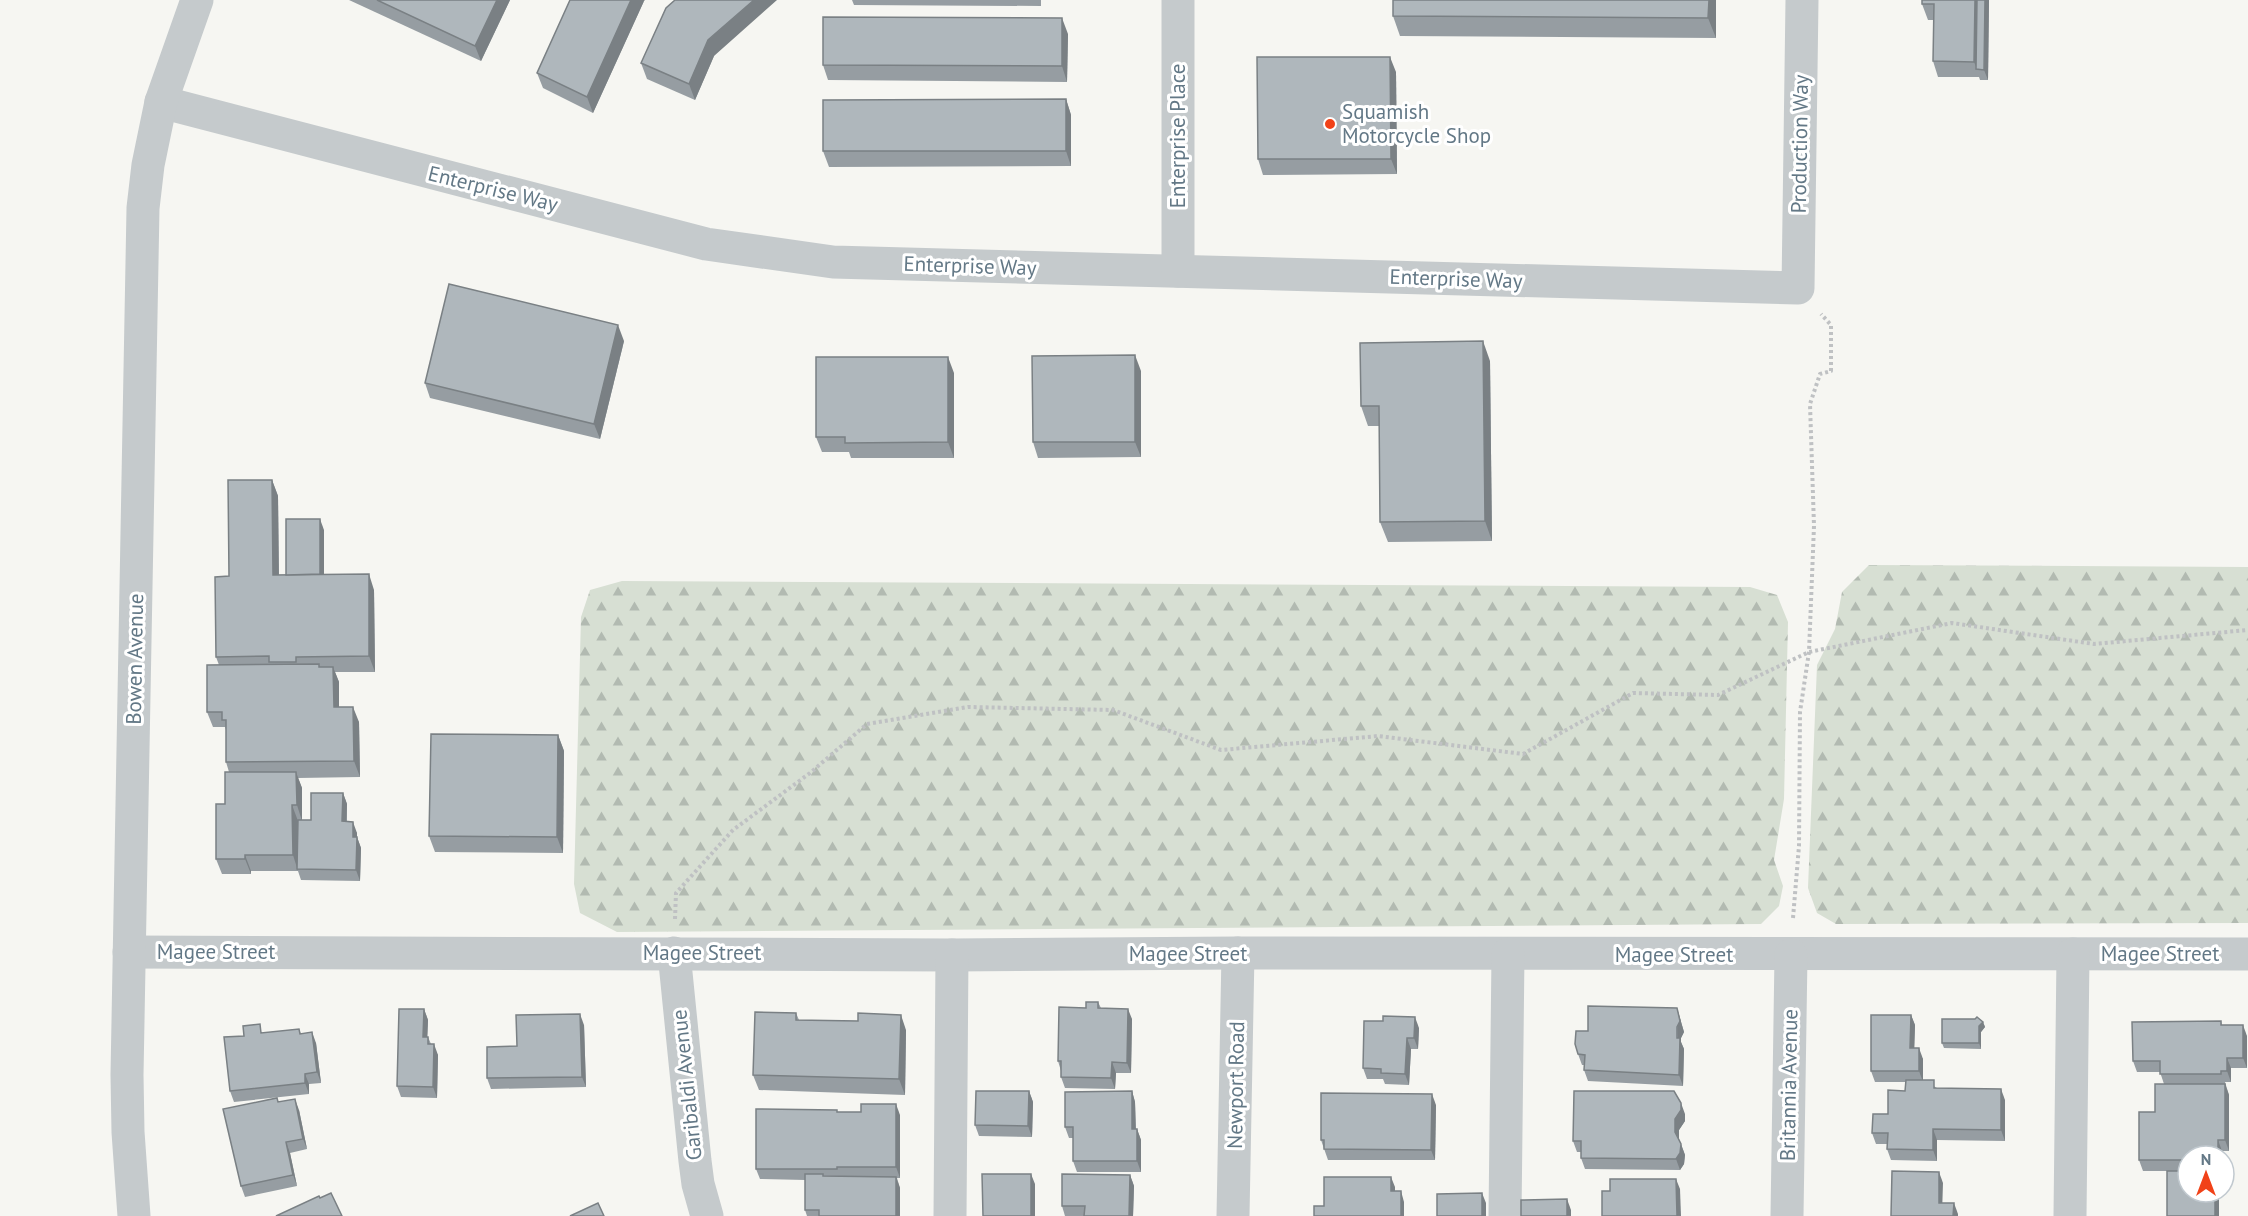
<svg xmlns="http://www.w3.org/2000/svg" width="2248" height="1216" viewBox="0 0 2248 1216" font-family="'PT Sans',sans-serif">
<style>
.forest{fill:url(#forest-firs)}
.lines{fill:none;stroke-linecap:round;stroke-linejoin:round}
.path{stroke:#bfc1c3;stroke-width:4;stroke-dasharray:3 3;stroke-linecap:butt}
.minor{stroke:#c5cacc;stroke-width:33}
.wall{fill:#969da2}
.shaded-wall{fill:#7a8084}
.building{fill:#afb7bc;stroke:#7a8084;stroke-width:1.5}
.poi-dot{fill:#f14218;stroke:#fff;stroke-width:2}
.labels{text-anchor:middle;stroke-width:6;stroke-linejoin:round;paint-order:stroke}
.poi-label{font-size:21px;fill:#637886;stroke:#fff;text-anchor:start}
.street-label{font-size:21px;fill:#637886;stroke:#fff}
</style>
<defs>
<pattern id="forest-firs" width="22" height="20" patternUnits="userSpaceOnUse" patternTransform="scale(1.5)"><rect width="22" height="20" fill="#d7dfd3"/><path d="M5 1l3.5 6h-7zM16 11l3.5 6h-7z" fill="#b2bab1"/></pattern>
</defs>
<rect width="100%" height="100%" fill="#f6f6f2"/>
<g class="forest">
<polygon points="1869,565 2248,567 2248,923 1836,924 1817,913 1808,888 1817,665 1835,629 1842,592"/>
<polygon points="622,581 1750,587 1777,595 1788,622 1784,799 1774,860 1783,886 1779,906 1761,924 617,932 580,913 574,884 581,617 590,590"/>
</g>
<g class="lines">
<g class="path">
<polyline points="1793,918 1799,846 1800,712 1809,652 1814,526 1810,404 1820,374 1831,371 1831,325 1821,314"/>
<polyline points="675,919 676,893 733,830 810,773 867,724 968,707 1113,710 1221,750 1378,736 1523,754 1633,693 1718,695 1809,652 1952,623 2094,644 2248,630"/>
</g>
<g class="minor">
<polyline points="161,102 706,244 833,262 1798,288 1802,0"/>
<polyline points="1178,271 1178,0"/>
<polyline points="129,952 952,955 1238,953 2248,954"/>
<polyline points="674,953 695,1161 698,1184 707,1216"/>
<polyline points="134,1216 128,1132 127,1075 143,208 148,165 161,102 197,0"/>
<polyline points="950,1216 952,955"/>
<polyline points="1233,1216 1238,953"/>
<polyline points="1505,1216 1508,954"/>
<polyline points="1787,1216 1791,955"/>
<polyline points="2070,1216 2073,954"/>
</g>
</g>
<g class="wall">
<polygon points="349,0 510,0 481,61"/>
<polygon points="852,0 1041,0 1041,6 854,5"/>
<polygon points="1393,0 1716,0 1716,38 1400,36 1393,16"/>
<polygon points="1989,0 1988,80 1980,80 1979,77 1938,77 1933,61 1933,20 1928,20 1922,4"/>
<polygon points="644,1 593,113 543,88 537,73"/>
<polygon points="1068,34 1067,82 828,80 823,65"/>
<polygon points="714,56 695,100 647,79 641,63"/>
<polygon points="1396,72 1397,174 1263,175 1258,159"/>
<polygon points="1066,99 1071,115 1071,166 829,167 823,151"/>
<polygon points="624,341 600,439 430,398 425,383"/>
<polygon points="1490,361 1492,541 1388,542 1380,522 1379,426 1368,426 1361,406"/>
<polygon points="1141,371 1141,457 1038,458 1033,442"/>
<polygon points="954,373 954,458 851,458 849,452 822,452 816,437"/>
<polygon points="272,480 278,496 279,575 286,575 324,530 324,574 374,590 375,672 335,672 339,682 339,707 359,722 360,777 298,778 302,788 302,820 311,820 343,793 347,804 347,822 357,833 357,837 361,848 360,881 301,880 298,871 251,871 251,874 222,874 216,859 225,804 229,772 226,762 226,730 225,727 213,727 207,712 219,665 216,657 229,576"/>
<polygon points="558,735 564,751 563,853 435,852 429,836"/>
<polygon points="1098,1002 1101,1008 1132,1019 1131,1073 1116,1073 1115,1089 1065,1088 1061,1077 1061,1071 1058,1061 1086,1008"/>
<polygon points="1677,1008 1684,1032 1681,1038 1681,1042 1684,1049 1683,1086 1588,1081 1584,1070 1585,1065 1582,1065 1578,1054"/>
<polygon points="424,1009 428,1020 427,1037 428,1037 431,1044 438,1055 437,1098 401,1097 397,1086"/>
<polygon points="796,1013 799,1020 858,1021 906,1030 905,1095 759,1090 753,1075"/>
<polygon points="1911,1015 1915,1025 1914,1048 1923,1059 1923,1080 1937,1088 2005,1100 2005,1141 1937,1140 1937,1161 1891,1160 1887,1149 1887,1144 1876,1144 1872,1133 1905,1091 1905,1082 1875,1082 1871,1071"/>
<polygon points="2221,1021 2222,1025 2247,1036 2247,1068 2231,1068 2231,1082 2225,1082 2229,1095 2229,1151 2222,1151 2222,1156 2188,1156 2188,1171 2143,1171 2139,1160 2164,1084 2160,1072 2137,1072 2133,1061"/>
<polygon points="1983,1022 1985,1027 1981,1032 1981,1049 1944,1048 1942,1043"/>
<polygon points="584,1025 586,1087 491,1089 487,1078 517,1046"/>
<polygon points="1419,1028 1418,1049 1411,1049 1409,1085 1385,1084 1383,1079 1367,1079 1363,1068"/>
<polygon points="299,1029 301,1034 316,1043 321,1083 309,1084 309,1094 234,1102 230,1091 263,1033"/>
<polygon points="1029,1091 1033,1102 1032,1137 979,1136 975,1125"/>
<polygon points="1132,1091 1135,1102 1136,1129 1137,1129 1141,1140 1141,1172 1077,1172 1073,1161 1073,1138 1069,1138 1065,1127"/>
<polygon points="1436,1105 1435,1160 1328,1160 1321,1140"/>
<polygon points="299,1110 307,1149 290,1153 297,1186 245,1197 241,1186"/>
<polygon points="838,1112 900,1115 900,1178 897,1178 900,1188 900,1216 807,1216 805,1210 805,1180 760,1179 756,1169"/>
<polygon points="1685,1114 1685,1121 1679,1130 1679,1139 1685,1155 1684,1164 1680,1170 1585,1169 1581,1158 1581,1152 1577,1152 1573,1141"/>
<polygon points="1130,1175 1134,1186 1133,1216 1065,1216 1062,1206"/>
</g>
<g class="shaded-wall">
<polygon points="497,0 510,0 481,61 475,46"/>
<polygon points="631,0 645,0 644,1 593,113 587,97"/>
<polygon points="754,0 777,0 714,56 695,100 689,84 708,40"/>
<polygon points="1709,0 1716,0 1716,38 1708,18"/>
<polygon points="1975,0 1981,0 1977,69 1974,62"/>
<polygon points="1985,0 1989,0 1988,80 1984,70"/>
<polygon points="1062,18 1068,34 1067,82 1062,66"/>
<polygon points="1390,57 1396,72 1397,174 1391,159"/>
<polygon points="1066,99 1071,115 1071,166 1066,151"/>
<polygon points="618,325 624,341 600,439 594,424"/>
<polygon points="1483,341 1490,361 1492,541 1485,521"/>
<polygon points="1135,355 1141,371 1141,457 1135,442"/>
<polygon points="948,357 954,373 954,458 948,442"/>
<polygon points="272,480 278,496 279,590 273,575"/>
<polygon points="320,519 324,530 324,589 320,578"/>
<polygon points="369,574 374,590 375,672 369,656"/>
<polygon points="333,667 339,682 339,723 334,707"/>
<polygon points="353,707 359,722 360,777 354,761"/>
<polygon points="558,735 564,751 563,853 557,837"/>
<polygon points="296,772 302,788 302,821 297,805"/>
<polygon points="343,793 347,804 346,832 342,821"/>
<polygon points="292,805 298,821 298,871 293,855"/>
<polygon points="353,822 357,833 357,840 357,837 361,848 360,881 356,870 353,837"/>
<polygon points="245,855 251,871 251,874 245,859"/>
<polygon points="1677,1008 1684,1032 1681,1038 1681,1042 1684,1049 1683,1086 1679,1075"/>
<polygon points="424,1009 428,1020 427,1048 423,1037"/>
<polygon points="1128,1009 1132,1019 1131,1073 1127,1063"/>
<polygon points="580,1014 584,1025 586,1087 582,1077"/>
<polygon points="901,1015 906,1030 905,1095 899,1079"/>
<polygon points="1911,1015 1915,1025 1914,1059 1910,1048"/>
<polygon points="1415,1017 1419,1028 1418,1049 1414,1038"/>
<polygon points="1983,1022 1985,1027 1981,1032 1981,1049 1979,1043 1979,1026"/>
<polygon points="2243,1025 2247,1036 2247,1068 2243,1058"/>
<polygon points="312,1032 316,1043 321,1083 317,1072"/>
<polygon points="1407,1038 1411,1049 1409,1085 1405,1074"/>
<polygon points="434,1044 438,1055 437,1098 433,1087"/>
<polygon points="1919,1048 1923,1059 1923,1082 1919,1071"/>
<polygon points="2227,1058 2231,1068 2231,1082 2227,1071"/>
<polygon points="1112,1062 1116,1073 1115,1089 1111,1078"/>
<polygon points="305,1074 309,1084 309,1094 305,1083"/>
<polygon points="2225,1084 2229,1095 2229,1151 2225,1140"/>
<polygon points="2001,1089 2005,1100 2005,1141 2001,1130"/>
<polygon points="1029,1091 1033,1102 1032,1137 1028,1126"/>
<polygon points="1132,1091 1135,1102 1136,1140 1132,1129"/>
<polygon points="1432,1094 1436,1105 1435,1160 1431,1150"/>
<polygon points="295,1099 299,1110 307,1149 303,1139"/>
<polygon points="1681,1103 1685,1114 1685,1121 1679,1130 1679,1143 1675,1132 1675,1119"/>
<polygon points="896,1104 900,1115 900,1178 896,1167"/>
<polygon points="1137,1129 1141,1140 1141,1172 1137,1161"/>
<polygon points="1933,1129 1937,1140 1937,1161 1933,1150"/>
<polygon points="2218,1140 2222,1151 2222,1156 2218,1156"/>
<polygon points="286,1142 290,1153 297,1186 293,1175"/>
<polygon points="1681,1144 1685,1155 1684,1164 1680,1170 1676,1159"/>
<polygon points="1939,1172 1943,1183 1942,1214 1939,1203"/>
<polygon points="1031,1174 1035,1184 1035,1216 1031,1216"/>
<polygon points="1130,1175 1134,1186 1133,1216 1129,1216"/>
<polygon points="896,1177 900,1188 900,1216 896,1216"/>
<polygon points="1391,1177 1395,1187 1395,1202 1391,1191"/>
<polygon points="1676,1179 1680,1189 1681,1216 1677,1216"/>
<polygon points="1401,1191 1404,1202 1404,1216 1401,1216"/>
<rect x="2215" y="1192" width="4" height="24"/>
<polygon points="1482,1193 1486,1203 1486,1216 1482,1216"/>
<polygon points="1567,1199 1571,1210 1571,1216 1567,1216"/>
<polygon points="1954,1203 1958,1214 1958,1216 1953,1216"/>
</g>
<g class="building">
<polygon points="377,0 497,0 475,46"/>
<polygon points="570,0 631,0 587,97 537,73"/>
<polygon points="675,0 754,0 708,40 689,84 641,63 666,8"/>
<polygon points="1393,0 1709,0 1708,18 1393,16"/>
<polygon points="1922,0 1975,0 1974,62 1933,61 1934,4 1922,4"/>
<polygon points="1977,0 1985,0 1984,70 1976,69"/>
<polygon points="823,17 1062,18 1062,66 823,65"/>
<polygon points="1257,57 1390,57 1391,159 1258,159"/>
<polygon points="1066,99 1066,151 823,151 823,100"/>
<polygon points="449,284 618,325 594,424 425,383"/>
<polygon points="1483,341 1485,521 1380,522 1379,406 1361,406 1360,343"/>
<polygon points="1135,355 1135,442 1033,442 1032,356"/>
<polygon points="816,357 948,357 948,442 845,443 845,437 816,437"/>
<polygon points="228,480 272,480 273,575 369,574 369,656 296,657 296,662 269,662 269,656 216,657 215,577 229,576"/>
<polygon points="286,519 320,519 320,574 286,575"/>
<polygon points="319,664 319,667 333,667 334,707 353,707 354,761 226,762 226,720 222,720 222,712 207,712 207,665"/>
<polygon points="431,734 558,735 557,837 429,836"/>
<polygon points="225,772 296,772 297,805 292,805 293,855 245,855 245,859 216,859 216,804 225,804"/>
<polygon points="311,793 343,793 342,821 353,822 353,837 357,837 356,870 297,869 298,820 311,820"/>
<polygon points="1086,1002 1098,1002 1098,1008 1128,1009 1127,1063 1112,1062 1111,1078 1061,1077 1061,1061 1058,1061 1059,1007 1086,1008"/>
<polygon points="1588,1006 1677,1008 1680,1021 1677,1027 1677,1038 1680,1038 1679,1075 1584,1070 1585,1055 1578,1054 1575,1044 1576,1031 1588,1031"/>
<polygon points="399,1009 424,1009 423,1037 428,1037 428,1044 434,1044 433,1087 397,1086"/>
<polygon points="755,1012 796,1013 796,1020 858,1021 858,1013 901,1015 899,1079 753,1075"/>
<polygon points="580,1014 582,1077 487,1078 487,1047 517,1046 516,1015"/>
<polygon points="1871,1015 1911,1015 1910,1048 1919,1048 1919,1071 1871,1071"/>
<polygon points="1383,1016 1415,1017 1414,1038 1407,1038 1405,1074 1381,1073 1381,1069 1363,1068 1364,1021 1383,1021"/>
<polygon points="1977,1017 1983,1022 1979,1026 1979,1043 1942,1043 1942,1019 1975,1019"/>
<polygon points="2221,1021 2221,1025 2243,1025 2243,1058 2227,1058 2227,1071 2221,1071 2221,1074 2160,1074 2160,1061 2133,1061 2132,1022"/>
<polygon points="260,1024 261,1033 299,1029 300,1034 312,1032 317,1072 305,1074 305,1083 230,1091 224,1037 244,1036 243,1026"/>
<polygon points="1906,1080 1934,1080 1934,1088 2001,1089 2001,1130 1933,1129 1933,1150 1887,1149 1888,1133 1872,1133 1873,1114 1888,1114 1888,1090 1905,1091"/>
<polygon points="2155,1084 2225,1084 2225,1140 2218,1140 2218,1156 2188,1156 2188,1160 2139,1160 2139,1112 2155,1112"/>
<polygon points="976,1091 1029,1091 1028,1126 975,1125"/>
<polygon points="1132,1091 1132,1129 1137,1129 1137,1161 1073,1161 1073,1127 1065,1127 1065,1092"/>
<polygon points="1574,1091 1674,1091 1681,1103 1681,1110 1675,1119 1675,1132 1681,1144 1680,1153 1676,1159 1581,1158 1581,1141 1573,1141"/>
<polygon points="1321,1093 1432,1094 1431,1150 1324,1149 1324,1140 1321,1140"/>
<polygon points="277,1098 278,1102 295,1099 303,1139 286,1142 293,1175 241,1186 223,1109"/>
<polygon points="861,1104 896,1104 896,1167 837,1167 837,1169 756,1169 756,1109 837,1110 837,1112 861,1112"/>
<polygon points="1892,1171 1939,1172 1939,1203 1954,1203 1953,1216 1891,1216"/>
<polygon points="2167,1171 2188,1171 2188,1192 2215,1192 2215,1216 2167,1216"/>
<polygon points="805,1174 823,1174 823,1176 896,1177 896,1216 819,1216 819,1210 805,1210"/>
<polygon points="982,1174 1031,1174 1031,1216 983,1216"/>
<polygon points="1062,1174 1130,1175 1129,1216 1084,1216 1085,1206 1062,1206"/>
<polygon points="1324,1177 1391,1177 1391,1191 1401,1191 1401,1216 1314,1216 1314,1206 1324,1206"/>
<polygon points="1610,1179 1676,1179 1677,1216 1602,1216 1602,1191 1610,1191"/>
<polygon points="331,1193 342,1216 276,1216 319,1196 320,1198"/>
<polygon points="1482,1193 1482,1216 1437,1216 1437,1194"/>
<polygon points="1567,1199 1567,1216 1521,1216 1521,1200"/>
<polygon points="598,1203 604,1216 570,1216"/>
</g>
<circle class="poi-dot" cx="1330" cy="124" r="6"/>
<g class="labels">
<g class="poi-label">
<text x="1342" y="119">Squamish<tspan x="1342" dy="24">Motorcycle Shop</tspan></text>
</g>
<g class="street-label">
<text transform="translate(1178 136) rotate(-90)" y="7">Enterprise Place</text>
<text transform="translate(1800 144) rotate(-89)" y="7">Production Way</text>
<text transform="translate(493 189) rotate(14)" y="7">Enterprise Way</text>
<text transform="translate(970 266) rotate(2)" y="7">Enterprise Way</text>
<text transform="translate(1456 279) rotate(2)" y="7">Enterprise Way</text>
<text transform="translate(135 659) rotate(-89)" y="7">Bowen Avenue</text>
<text x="216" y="959">Magee Street</text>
<text x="702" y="960">Magee Street</text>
<text x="1188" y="961">Magee Street</text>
<text x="2160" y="961">Magee Street</text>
<text x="1674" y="962">Magee Street</text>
<text transform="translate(687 1085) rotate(-96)" y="7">Garibaldi Avenue</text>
<text transform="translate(1236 1085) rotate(-89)" y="7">Newport Road</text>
<text transform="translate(1789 1085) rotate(-89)" y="7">Britannia Avenue</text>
</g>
</g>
<g transform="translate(2206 1174)"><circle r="28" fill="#ffffff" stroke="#c1c9cf" stroke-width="1.5"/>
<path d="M0-4.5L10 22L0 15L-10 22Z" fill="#f14218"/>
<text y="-9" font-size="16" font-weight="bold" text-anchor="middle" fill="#637886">N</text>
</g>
</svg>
